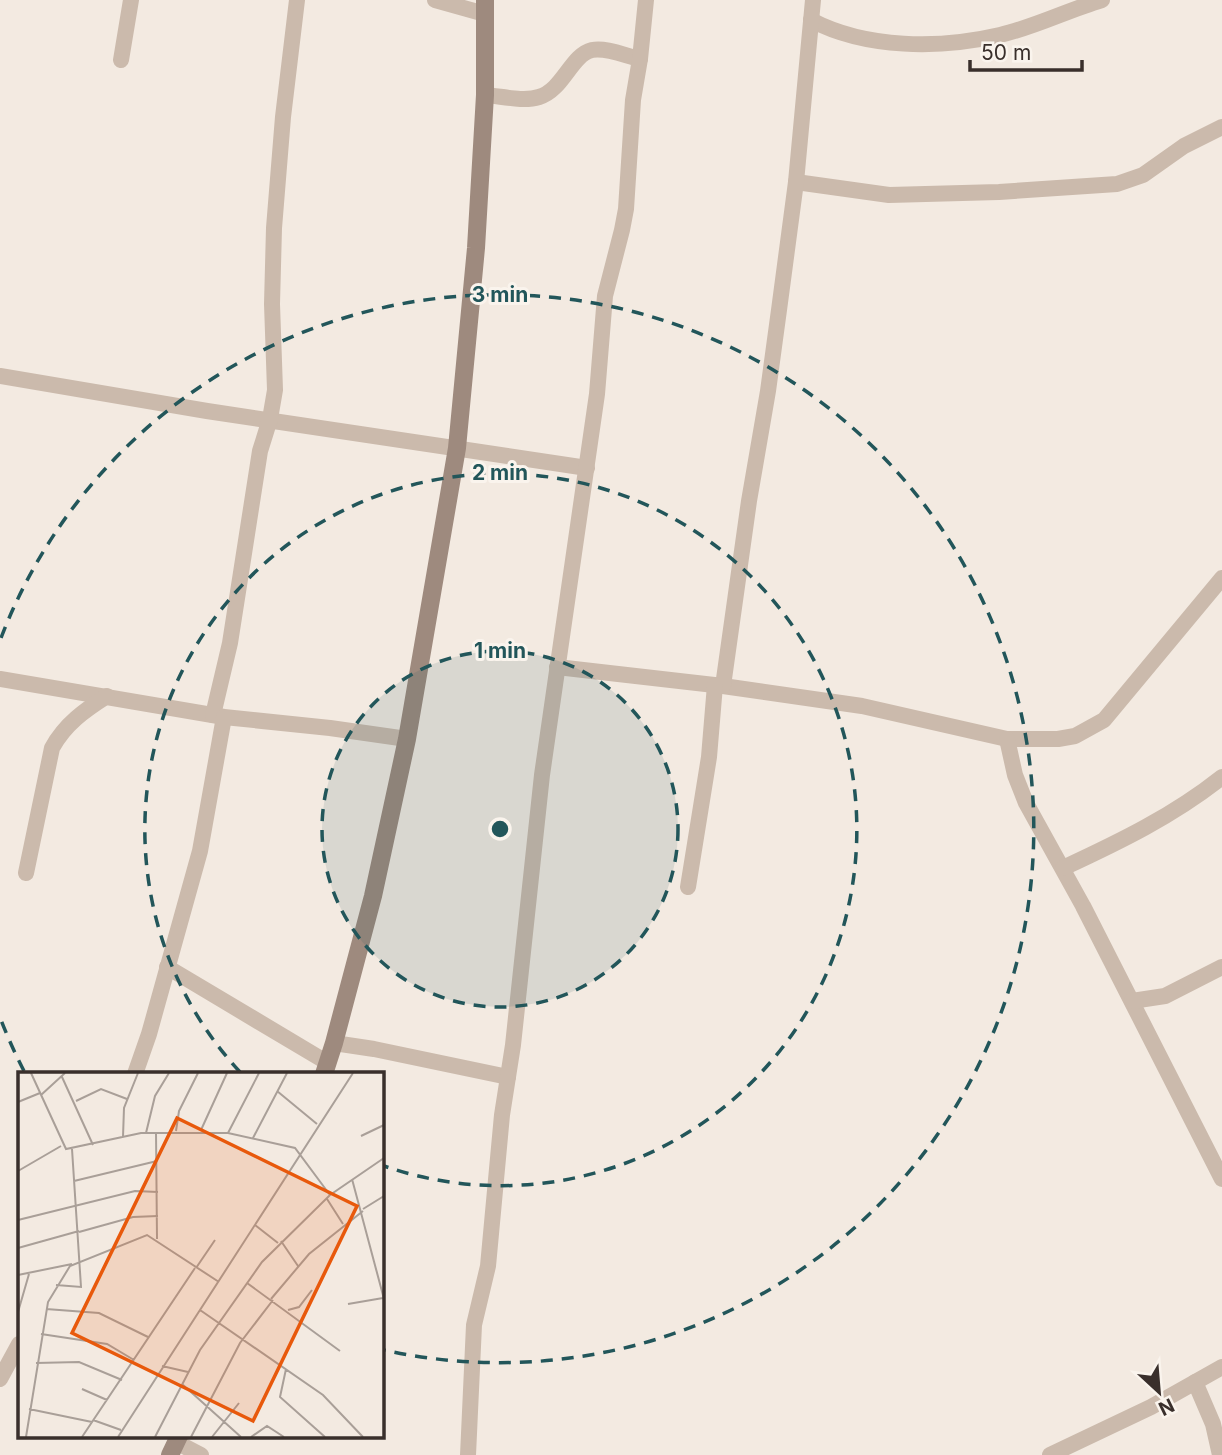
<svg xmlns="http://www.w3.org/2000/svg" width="1222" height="1455" viewBox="0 0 1222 1455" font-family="Inter,sans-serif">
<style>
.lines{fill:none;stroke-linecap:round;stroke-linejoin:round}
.minor{stroke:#cbbaac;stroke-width:16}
.secondary{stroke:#9e8a7e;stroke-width:18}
.ring{fill:none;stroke:#22565a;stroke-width:3.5;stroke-dasharray:12 9}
.inset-road{fill:none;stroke:#a99f98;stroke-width:2}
.view{fill:#e8590c;fill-opacity:0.15;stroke:#e8590c;stroke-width:3.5}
.inset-edge{fill:none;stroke:#392f2b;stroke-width:3.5}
.centre{fill:#22565a;stroke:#faf4ed;stroke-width:3.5}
.ring-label{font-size:21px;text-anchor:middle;font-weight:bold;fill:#22565a;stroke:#faf4ed;stroke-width:6;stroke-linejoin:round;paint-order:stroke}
</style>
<rect width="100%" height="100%" fill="#f3eae1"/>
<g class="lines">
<g class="minor">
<polyline points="435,0 485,14"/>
<path d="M 811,20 C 866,49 940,49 1000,35 C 1035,27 1068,10 1102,0"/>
<polyline points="121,60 131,0"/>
<path d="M 485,95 C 501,96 523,102 539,97 C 563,90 571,55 592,50 C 606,47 626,56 640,59"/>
<polyline points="796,182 889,195 999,192 1117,184 1143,175 1184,146 1222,127"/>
<polyline points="0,376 207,411 587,468"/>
<polyline points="557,667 723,686 862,706 1007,739 1058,739 1075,736 1104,720 1222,578"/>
<polyline points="0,679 224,717 330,728 407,739"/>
<polyline points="723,686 749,501 768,391 779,310 796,182 813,0"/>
<polyline points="213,715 230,643 260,451 270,419 275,390 272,304 274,228 283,117 297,0"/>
<polyline points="1007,739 1015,775 1026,803 1083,906 1222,1179"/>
<path d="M 1063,868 C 1119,842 1173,816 1222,777"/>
<path d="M 26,873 L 52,748 C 65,724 85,710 107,696"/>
<polyline points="688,887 709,757 715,685"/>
<polyline points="167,967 328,1063"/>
<polyline points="1132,1001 1165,996 1222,967"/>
<polyline points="334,1043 374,1049 508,1077"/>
<polyline points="135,1074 149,1034 200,851 224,717"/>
<polyline points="0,1379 19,1344"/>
<polyline points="1195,1382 1213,1424 1220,1455"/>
<polyline points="176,1442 201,1455"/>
<polyline points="468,1455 474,1325 488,1266 502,1115 513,1045 542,775 597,394 605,296 622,230 626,209 633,100 640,59 646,0"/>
<polyline points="1050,1455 1151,1407 1222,1367"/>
</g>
<g class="secondary">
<polyline points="324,1074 334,1043 373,896 407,739 457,448 476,248 485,95 485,0"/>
<polyline points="170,1455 179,1436"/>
</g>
</g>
<circle cx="500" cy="829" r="178" fill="#22565a" fill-opacity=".12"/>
<g class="ring">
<circle cx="500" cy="829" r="178"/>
<path d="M240 1072A356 356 0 1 1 384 1166"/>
<path d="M24 1071A534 534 0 0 1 1 1020M1 638A534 534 0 1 1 384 1350"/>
</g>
<g transform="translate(18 1072)">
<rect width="366" height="366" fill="#f3eae1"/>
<path class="inset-road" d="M 13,1 L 48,77 L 123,61 L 210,61 L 277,76 L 312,123M 44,5 L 75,73M 259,19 L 299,52M 23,23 L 47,1M 58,29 L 83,17 L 109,27M 0,30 L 22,21M 183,58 L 209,1M 158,59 L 161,39 L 180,1M 138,60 L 139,167M 128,61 L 137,24 L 151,1M 210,61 L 241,1M 343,64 L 366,53M 105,65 L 106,36 L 120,1M 235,66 L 269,1M 0,99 L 43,74M 334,107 L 366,227M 56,109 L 139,89M 309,127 L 325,152M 345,137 L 366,124M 0,148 L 117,119 L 140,120M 237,153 L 260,171M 61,160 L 115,145 L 140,144M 263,169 L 280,194M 0,176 L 61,159M 178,196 L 197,168M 0,203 L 54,192M 229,211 L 322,279M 38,213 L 63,215 L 54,77M 253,227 L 291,182 L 345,139M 330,232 L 365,226M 28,237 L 81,241 L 130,265M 182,238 L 305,323 L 345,365M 270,238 L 281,235 L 294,218M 0,240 L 11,202M 23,262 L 89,272 L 116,288M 18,291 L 61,290 L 104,308M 144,294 L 170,300M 268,297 L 262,325 L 307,365M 164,312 L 223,365M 64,317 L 89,328M 11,337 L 74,350M 75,348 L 103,358M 8,365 L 30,230 L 52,194 L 129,163 L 201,210M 64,365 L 177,196M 100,365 L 335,1M 137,365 L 182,278 L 244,190 L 312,123 L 366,86M 173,365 L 222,271 L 255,228M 194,365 L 221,331M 233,365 L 249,354 L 266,365"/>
<path class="view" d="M 159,46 L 339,134 L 235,349 L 54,261 Z"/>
<rect width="366" height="366" class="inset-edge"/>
</g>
<circle cx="500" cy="829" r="10" class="centre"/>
<g class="ring-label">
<text x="500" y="302">3 min</text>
<text x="500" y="480">2 min</text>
<text x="500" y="658">1 min</text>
</g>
<g transform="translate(1159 1392) rotate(154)" stroke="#faf4ed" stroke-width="5" paint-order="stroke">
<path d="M0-5L12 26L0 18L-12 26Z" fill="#392f2b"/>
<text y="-10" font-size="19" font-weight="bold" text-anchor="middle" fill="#392f2b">N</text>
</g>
<path d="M970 60v10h112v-10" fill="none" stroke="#392f2b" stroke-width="3.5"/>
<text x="981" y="60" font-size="21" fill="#392f2b" stroke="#faf4ed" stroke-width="5" paint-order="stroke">50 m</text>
</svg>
